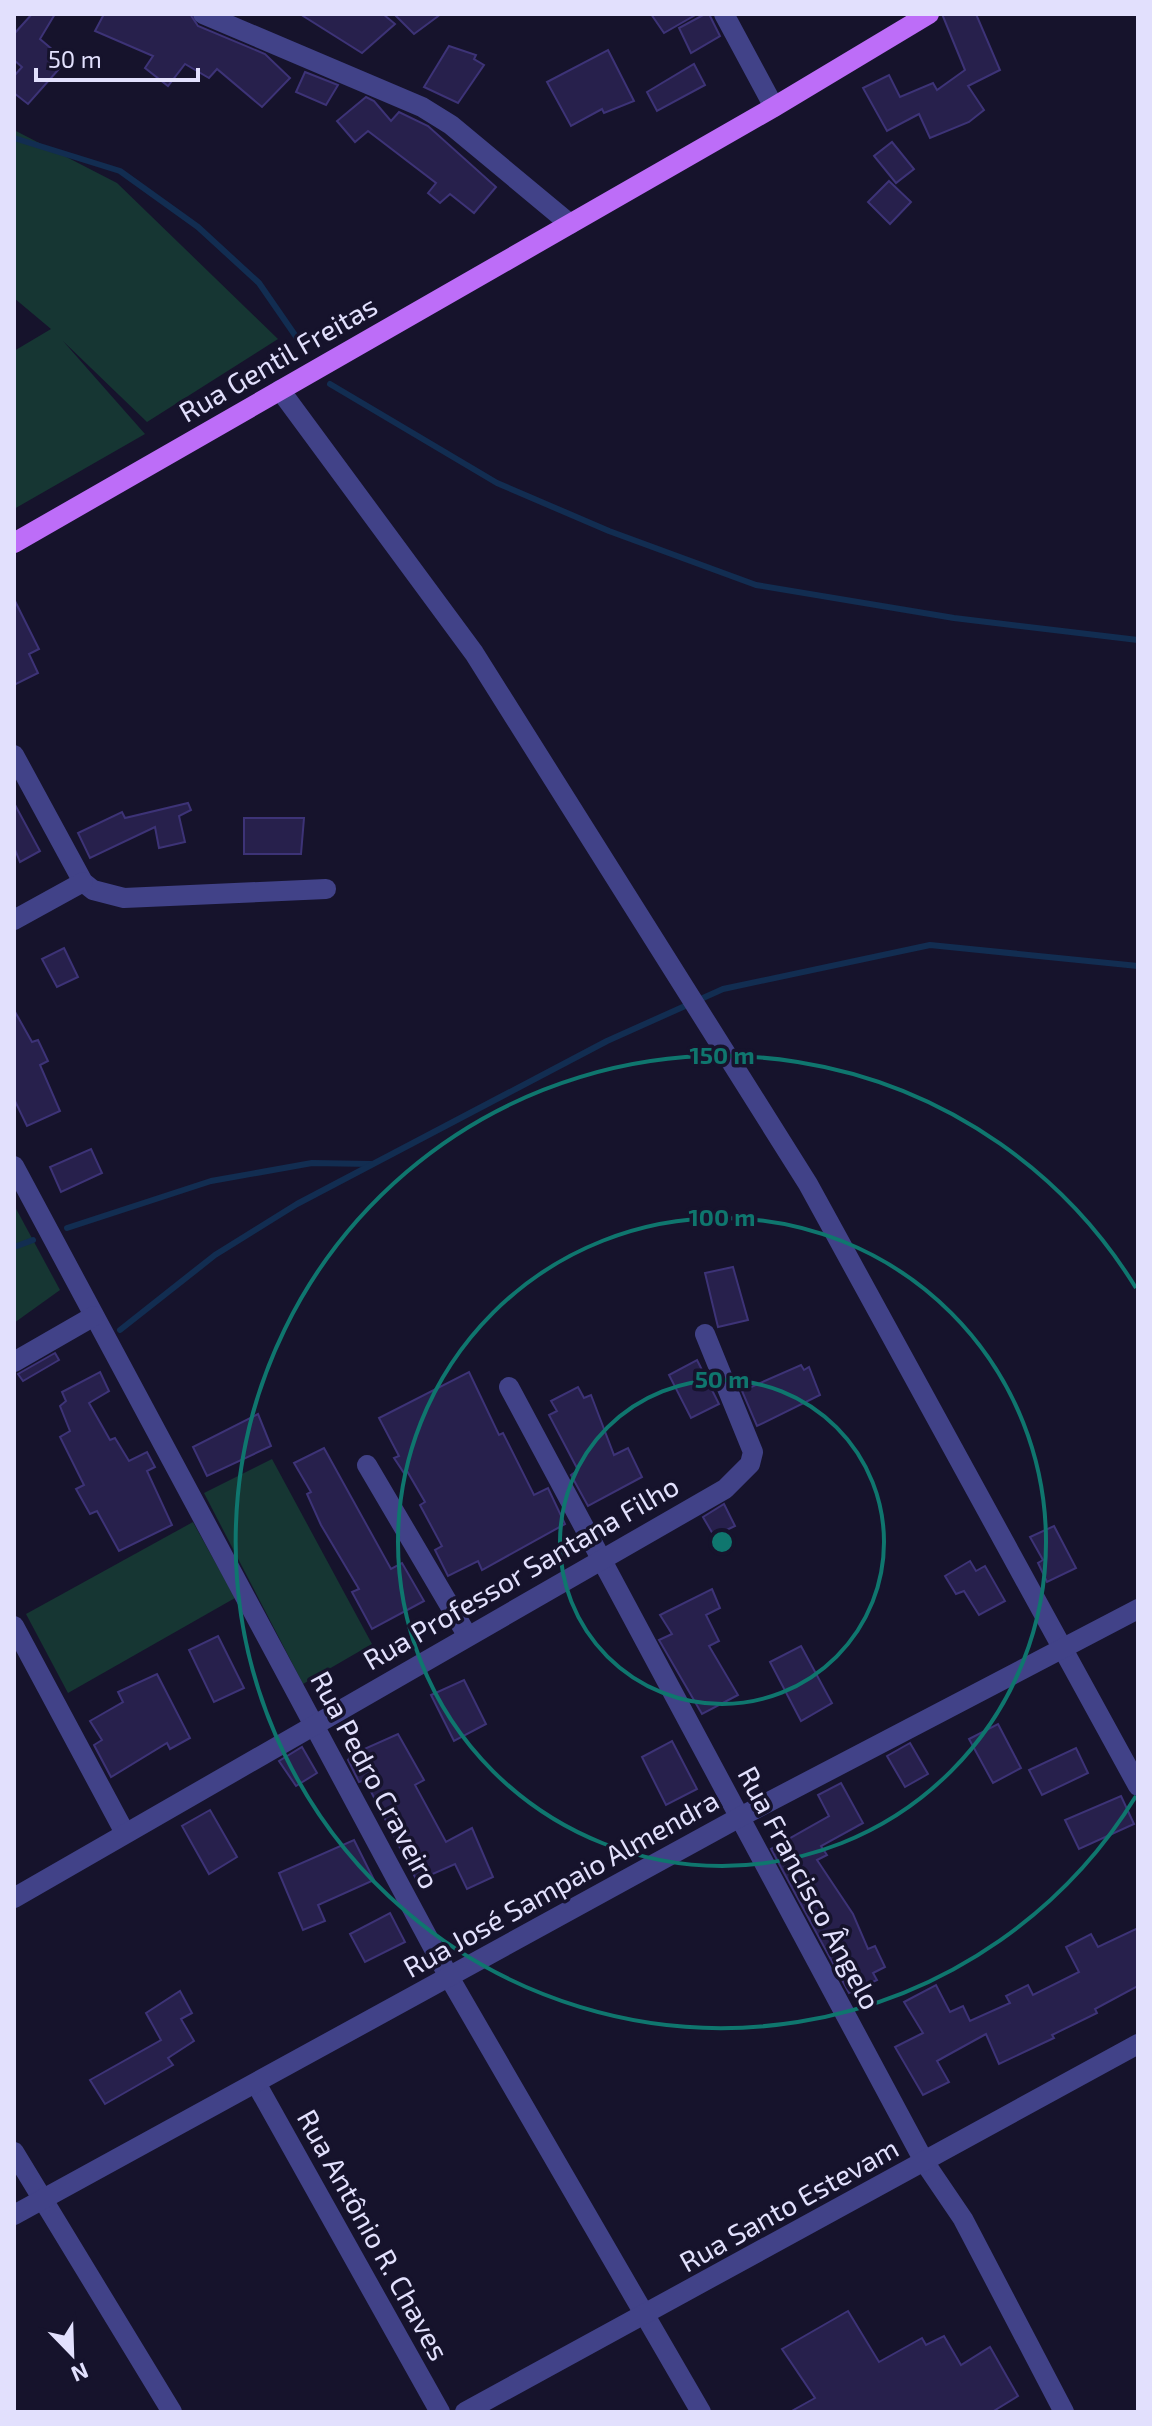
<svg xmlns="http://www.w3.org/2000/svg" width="1152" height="2426" viewBox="0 0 1152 2426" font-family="'Exo 2',sans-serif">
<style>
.green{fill:#163633}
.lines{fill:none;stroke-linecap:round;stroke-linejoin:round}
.stream{stroke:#122d51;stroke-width:6}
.building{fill:#27204c;stroke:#3d3377;stroke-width:2}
.minor{stroke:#414288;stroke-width:20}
.major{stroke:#bd6df8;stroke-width:20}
.ring{fill:none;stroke:#0f766e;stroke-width:4}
.labels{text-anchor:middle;stroke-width:7;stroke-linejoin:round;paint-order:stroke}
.street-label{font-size:28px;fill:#e2e0fd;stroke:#16132c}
.centre{fill:#0f766e;stroke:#16132c;stroke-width:4}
.ring-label{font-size:24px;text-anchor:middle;font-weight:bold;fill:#0f766e;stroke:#16132c;stroke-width:7;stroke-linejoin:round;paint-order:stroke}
</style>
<rect width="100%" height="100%" fill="#16132c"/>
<g class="green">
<polygon points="14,130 117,183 278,339 147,422 63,341 145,434 14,509 14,351 51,329 14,298"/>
<polygon points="14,1205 60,1290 14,1323"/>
<polygon points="272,1459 372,1644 303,1684 204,1493"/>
<polygon points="193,1522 235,1598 68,1693 26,1614"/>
</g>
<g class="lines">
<g class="stream">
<polyline points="14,138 120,171 198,227 259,283 297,338"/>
<polyline points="330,384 497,483 609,531 756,585 954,618 1138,640"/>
<polyline points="67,1228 211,1181 312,1163 371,1164"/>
<polyline points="17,1246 33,1240"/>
<polyline points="120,1330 215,1255 297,1204 607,1041 723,989 930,945 1138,966"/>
</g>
</g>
<g class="building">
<polygon points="32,14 55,14 40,39 66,61 28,104 14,93 14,76 22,67 14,60 14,34"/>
<polygon points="104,14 190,14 198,26 265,54 290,78 262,107 217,69 209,78 185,64 168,86 145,68 153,56 95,31"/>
<polygon points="300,14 383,14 395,24 362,53"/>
<polygon points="394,14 441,14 414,34"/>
<polygon points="651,14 697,14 664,33"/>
<polygon points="705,14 709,14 720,36 691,53 679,28"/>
<polygon points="942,14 976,14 1000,70 968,86 984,110 969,122 930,138 919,114 887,131 863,88 889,75 900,97 933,83 937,90 965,70"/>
<polygon points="449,46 476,55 474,59 484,65 458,103 424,87"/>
<polygon points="608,50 634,101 604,113 602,109 571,126 547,82"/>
<polygon points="694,64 705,85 657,111 647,92"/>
<polygon points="305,72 338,85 326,105 296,92"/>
<polygon points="366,97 374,101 391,121 399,112 428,126 496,187 474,213 450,194 440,203 428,193 436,183 368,131 355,142 337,121"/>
<polygon points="892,142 914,169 896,183 874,156"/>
<polygon points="889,181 911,202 890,224 868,202"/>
<polygon points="14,599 39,649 29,654 38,673 14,685"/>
<polygon points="14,803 40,851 20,862 14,847"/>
<polygon points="188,803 191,810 179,816 185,842 159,848 155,827 90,858 78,833 122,812 125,818"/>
<polygon points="244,818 304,818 301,854 244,854"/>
<polygon points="64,948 78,977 57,987 42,959"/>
<polygon points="14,1010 32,1042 38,1040 48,1061 40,1065 60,1111 27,1126 14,1099"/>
<polygon points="91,1149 102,1173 61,1192 50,1167"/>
<polygon points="733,1267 748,1320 718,1327 705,1273"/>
<polygon points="55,1353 59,1360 23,1381 18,1374"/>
<polygon points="697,1360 719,1404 691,1418 669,1375"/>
<polygon points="801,1365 804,1370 809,1367 820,1395 757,1426 742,1391"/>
<polygon points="100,1372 109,1391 89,1403 110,1440 115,1438 129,1461 147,1452 155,1467 147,1471 172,1525 119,1551 97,1511 90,1514 76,1489 84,1485 60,1437 70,1431 60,1406 66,1401 62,1392"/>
<polygon points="469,1372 499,1435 503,1433 534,1495 548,1488 565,1524 482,1570 478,1561 448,1576 435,1550 442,1546 420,1505 425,1502 407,1471 404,1473 394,1458 399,1456 379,1418"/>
<polygon points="578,1387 584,1398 591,1395 614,1455 628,1448 642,1477 588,1506 571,1475 578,1470 549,1415 557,1411 551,1401"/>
<polygon points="258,1414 271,1446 207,1476 193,1447"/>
<polygon points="324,1448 391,1569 402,1563 424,1601 372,1629 352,1592 359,1589 321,1525 307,1494 311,1492 294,1463"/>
<polygon points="724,1504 735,1526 714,1536 703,1517"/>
<polygon points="1054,1526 1076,1568 1047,1582 1038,1563 1043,1560 1030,1537"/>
<polygon points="970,1561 976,1571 985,1566 1005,1601 979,1615 964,1591 956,1594 945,1576"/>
<polygon points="712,1589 720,1608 706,1615 719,1641 709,1646 738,1695 702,1714 659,1640 672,1634 660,1615"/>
<polygon points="218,1636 244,1688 214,1702 189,1650"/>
<polygon points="801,1646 832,1703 801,1721 770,1662"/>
<polygon points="157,1674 190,1738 170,1749 167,1743 111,1777 94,1745 102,1740 90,1721 123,1702 118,1692"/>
<polygon points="464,1680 486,1724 454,1741 431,1695"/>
<polygon points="998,1724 1021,1768 993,1783 969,1739"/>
<polygon points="398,1734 424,1780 415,1785 446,1842 472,1828 493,1877 467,1889 455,1864 417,1881 365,1780 359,1782 348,1760 353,1754"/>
<polygon points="672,1741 697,1789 666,1805 642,1757"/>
<polygon points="910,1743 928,1774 905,1787 887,1756"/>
<polygon points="302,1747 317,1773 296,1786 279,1761"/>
<polygon points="1076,1748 1088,1773 1042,1795 1029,1770"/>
<polygon points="841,1783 863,1823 821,1846 827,1855 817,1860 853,1914 868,1949 875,1946 885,1967 873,1973 877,1980 849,1993 771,1849 829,1816 818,1795"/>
<polygon points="1121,1796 1134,1824 1079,1849 1065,1820"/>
<polygon points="210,1810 237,1857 209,1874 182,1826"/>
<polygon points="354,1840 374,1880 318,1905 325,1921 303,1930 279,1873"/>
<polygon points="390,1913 405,1942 365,1962 350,1934"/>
<polygon points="1138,1928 1138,1986 1095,2009 1097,2013 1052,2035 1054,2038 999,2064 986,2034 937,2061 949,2082 923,2095 895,2047 923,2033 904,2002 936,1985 950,2012 963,2006 970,2021 1010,2003 1006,1996 1028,1985 1033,1995 1079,1972 1066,1947 1091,1934 1098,1947"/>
<polygon points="180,1991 192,2013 181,2019 194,2041 168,2058 173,2065 105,2104 90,2080 161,2040 146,2013"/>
<polygon points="848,2311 879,2362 922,2338 926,2345 944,2336 961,2365 990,2347 1018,2396 992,2412 790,2412 815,2398 782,2349"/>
</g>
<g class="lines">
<g class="minor">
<polyline points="203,14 422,107 451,125 570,224"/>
<polyline points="724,14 774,107"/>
<polyline points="280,390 474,653 808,1184 1138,1786"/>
<polyline points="14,755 83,882 93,890 124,898 326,889"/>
<polyline points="14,920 83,882"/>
<polyline points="14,1166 449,1977 701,2412"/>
<polyline points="14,1362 94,1316"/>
<polyline points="509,1387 925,2163 963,2219 1064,2412"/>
<polyline points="367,1465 467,1635"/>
<polyline points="14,1626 125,1833"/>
<polyline points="14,1898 725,1489 750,1464 753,1452 705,1334"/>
<polyline points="257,2085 440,2412"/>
<polyline points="14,2152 172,2412"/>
<polyline points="14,2215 740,1817 1138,1609"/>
<polyline points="465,2412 1138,2044"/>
</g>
<polyline class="major" points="14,543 774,107 929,14"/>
</g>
<g class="ring">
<circle cx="722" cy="1542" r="162"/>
<circle cx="722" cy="1542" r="324"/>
<path d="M1136 1796A486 486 0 1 1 1136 1288"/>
</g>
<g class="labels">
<g class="street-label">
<text transform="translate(278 359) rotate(-30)" y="10">Rua Gentil Freitas</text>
<text transform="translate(521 1573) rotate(-30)" y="10">Rua Professor Santana Filho</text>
<text transform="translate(375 1780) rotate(62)" y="10">Rua Pedro Craveiro</text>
<text transform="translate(561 1884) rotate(-29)" y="10">Rua José Sampaio Almendra</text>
<text transform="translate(809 1888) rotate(62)" y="10">Rua Francisco Ângelo</text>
<text transform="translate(789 2205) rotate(-29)" y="10">Rua Santo Estevam</text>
<text transform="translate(373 2235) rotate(61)" y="10">Rua Antônio R. Chaves</text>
</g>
</g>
<circle cx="722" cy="1542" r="12" class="centre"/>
<g class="ring-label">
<text x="722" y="1064">150 m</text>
<text x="722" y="1226">100 m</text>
<text x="722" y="1388">50 m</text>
</g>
<rect width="1152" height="2426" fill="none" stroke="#e2e0fd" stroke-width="32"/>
<g transform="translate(72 2354) rotate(157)" stroke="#16132c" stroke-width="6" paint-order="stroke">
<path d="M0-6L14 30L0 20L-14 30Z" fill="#e2e0fd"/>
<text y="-12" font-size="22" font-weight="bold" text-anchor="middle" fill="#e2e0fd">N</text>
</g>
<path d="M36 68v12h162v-12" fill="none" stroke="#e2e0fd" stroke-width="4"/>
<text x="48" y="68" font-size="24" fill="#e2e0fd" stroke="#16132c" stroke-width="6" paint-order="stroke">50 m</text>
</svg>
